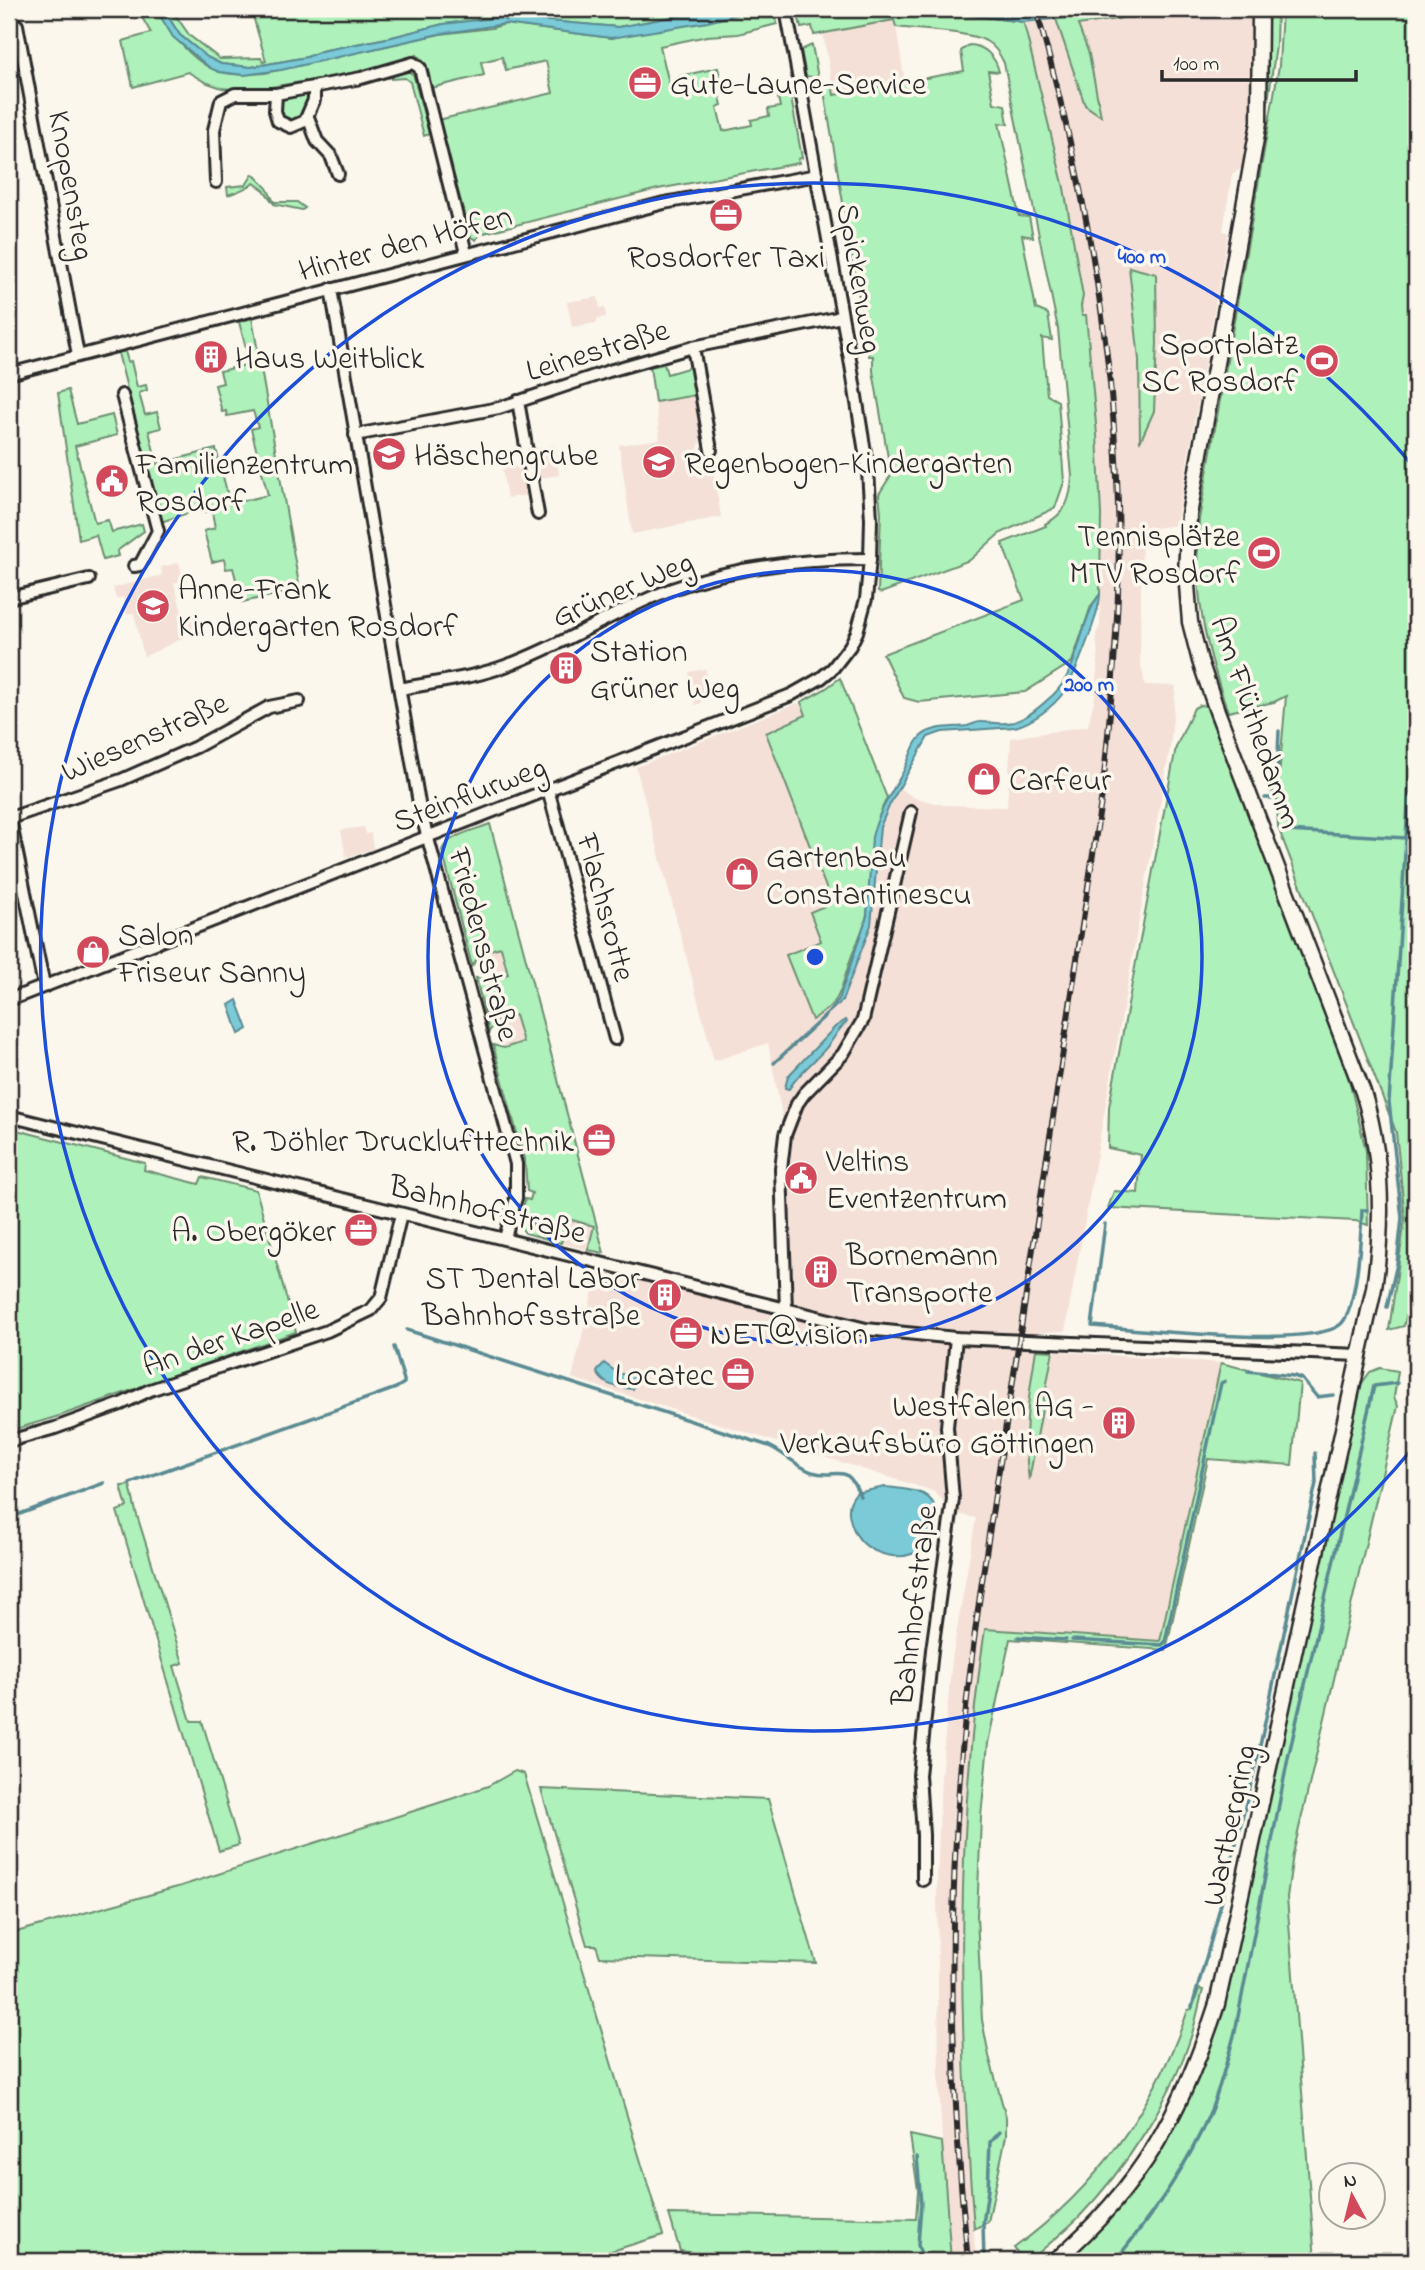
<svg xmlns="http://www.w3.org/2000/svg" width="1425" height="2270" viewBox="0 0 1425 2270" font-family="'Indie Flower',sans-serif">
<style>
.built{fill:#f4e0d7}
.green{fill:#aff1ba;stroke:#6d8e72;stroke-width:2}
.water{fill:#7acad7;stroke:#5a8a92;stroke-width:2}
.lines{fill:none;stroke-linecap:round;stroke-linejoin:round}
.stream{stroke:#5a8a92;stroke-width:3.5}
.street-casing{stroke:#2b2b2b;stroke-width:16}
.secondary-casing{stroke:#2b2b2b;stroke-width:19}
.street{stroke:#fbf7ec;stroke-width:10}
.secondary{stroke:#fbf7ec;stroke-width:14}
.rail-casing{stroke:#2b2b2b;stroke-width:6}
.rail{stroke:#fbf7ec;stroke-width:3.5;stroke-dasharray:10;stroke-linecap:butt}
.ring{fill:none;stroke:#1d4ed8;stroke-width:3.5}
.labels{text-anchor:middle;stroke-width:7;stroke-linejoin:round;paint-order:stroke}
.poi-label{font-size:32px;fill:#2b2b2b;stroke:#fbf7ec;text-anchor:start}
.street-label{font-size:32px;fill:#2b2b2b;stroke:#fbf7ec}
.centre{fill:#1d4ed8;stroke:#fbf7ec;stroke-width:3.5}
.ring-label{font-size:21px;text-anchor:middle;font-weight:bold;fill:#1d4ed8;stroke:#fbf7ec;stroke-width:7;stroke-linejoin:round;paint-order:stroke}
</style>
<rect width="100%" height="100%" fill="#fbf7ec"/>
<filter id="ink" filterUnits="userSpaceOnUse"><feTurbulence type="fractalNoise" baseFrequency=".0143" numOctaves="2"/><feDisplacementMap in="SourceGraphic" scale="14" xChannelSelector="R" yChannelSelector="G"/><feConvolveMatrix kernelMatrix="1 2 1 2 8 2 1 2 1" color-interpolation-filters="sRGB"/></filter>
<g filter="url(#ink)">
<g class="built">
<polygon points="1019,9 1052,9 1057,24 1117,19 1157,9 1250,9 1250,111 1242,168 1232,174 1223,231 1228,233 1176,525 1142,530 1140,659 1145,685 1176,686 1170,749 1065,1331 1039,1332 1025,1418 1029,1477 1053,1351 1221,1363 1160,1641 985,1629 971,1738 961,1929 963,2082 976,2261 951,2261 944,2178 939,2081 937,1884 941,1777 952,1659 976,1518 957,1514 933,1491 572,1378 598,1269 787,1315 777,1164 782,1116 768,1043 714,1061 636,767 801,702 806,715 766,734 832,903 821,941 786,955 812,1019 839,999 867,916 873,848 887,798 897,783 899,788 915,798 944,805 1007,807 1011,738 1088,726 1095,696 1098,656 1096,634 1100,626 1101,514 1095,405 1086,316 1083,316 1081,306 1083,296 1070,217 1045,109"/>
<polygon points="895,20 905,83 834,95 823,33"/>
<polygon points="598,297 600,308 605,307 606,317 597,319 597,323 572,327 567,302"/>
<polygon points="696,395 702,434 695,459 697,467 712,464 721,517 632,534 619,445 660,439 655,402"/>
<polygon points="555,445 559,475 538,478 533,449"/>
<polygon points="523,465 528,495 507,498 502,469"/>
<polygon points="179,563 184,580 174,583 183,616 191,615 195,632 144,657 134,613 127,614 123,597 116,599 113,588 162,575 161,567"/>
<polygon points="706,669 709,693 705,694 701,703 695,705 689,672"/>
<polygon points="364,827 366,834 371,833 373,849 346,857 341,830"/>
<polygon points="501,947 508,975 489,980 481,952"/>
<polygon points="516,1015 523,1043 503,1048 496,1021"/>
<polygon points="568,1219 594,1226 588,1250 561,1243"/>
</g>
<g class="green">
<path d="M 137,9 L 156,9 C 170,32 194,65 221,72 C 236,76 250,74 265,73 L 440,34 L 492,28 L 505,24 L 611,38 L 757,9 L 774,9 L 777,24 L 738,34 L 707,36 L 660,46 L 671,92 L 683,89 L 680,76 L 718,68 L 723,88 L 718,90 L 722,105 L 717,107 L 723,131 L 752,125 L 751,120 L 769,116 L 768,109 L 780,107 L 777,93 L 790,92 L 802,158 L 798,159 L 799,163 L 658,189 L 480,234 L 476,240 L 471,237 L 438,120 L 553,93 L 546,61 L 506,70 L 502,57 L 481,62 L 484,75 L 431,88 L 423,61 L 417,55 L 361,72 L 247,91 L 222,88 L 205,82 L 188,72 L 133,87 L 123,41 L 151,33 Z"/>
<polygon points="163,9 171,9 190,36 220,59 261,58 263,62 266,61 251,9 715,9 618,27 502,17 443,24 392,37 321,51 307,57 251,67 221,64 207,57 180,35"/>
<path d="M 797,9 L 843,9 L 874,13 L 923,16 L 960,14 L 1023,22 L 1024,24 L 1064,188 L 1083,296 L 1081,306 L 1082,315 L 1086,315 L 1097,435 L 1101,514 L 1100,594 L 1091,606 L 1072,662 L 1025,692 L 919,702 L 904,698 L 883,654 L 1024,600 L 1002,543 L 1046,526 L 1045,524 C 1066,514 1071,498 1072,476 L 1058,329 L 1004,63 C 1000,54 995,46 986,41 C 966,31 919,30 896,27 L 894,20 L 814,35 L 812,26 L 801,28 Z"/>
<polygon points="1127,9 1157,9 1117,19 1078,25 1089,54 1101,116 1085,105 1056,19 1113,13"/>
<polygon points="1265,9 1277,9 1276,46 1265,122"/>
<path d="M 1282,9 L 1416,9 L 1416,1272 L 1404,1326 L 1389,1330 L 1405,1219 L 1396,1132 L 1278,827 L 1277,800 L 1286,696 L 1274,702 L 1228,712 C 1204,642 1193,593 1199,519 L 1279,66 Z"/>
<polygon points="812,45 818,78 806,76 801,50"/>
<path d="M 969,45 C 984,45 996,57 999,72 L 988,71 L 994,103 L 1005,105 L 1008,124 L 999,123 L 1019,216 L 1029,217 L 1033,237 L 1022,235 L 1036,309 L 1048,314 L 1052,340 L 1042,338 L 1047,395 L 1058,401 L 1064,482 L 1055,508 L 999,534 L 970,560 L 881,593 L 878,592 L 881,513 L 879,494 L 891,475 L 873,371 L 873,356 L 869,356 L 823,85 L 832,84 L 834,95 L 964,71 L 961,51 Z"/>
<polygon points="405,70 413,74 429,134 424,136 410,82 405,78 391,79 390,75"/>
<polygon points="305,93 309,95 310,98 301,119 292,122 281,118 280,104 284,99"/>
<path d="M 253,174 L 267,188 L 274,202 L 297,202 L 305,208 L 302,210 L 274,204 L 264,190 L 254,183 C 246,189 236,192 228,195 L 227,187 L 246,185 Z"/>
<polygon points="1129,267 1156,274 1157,343 1154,411 1140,442 1139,360"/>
<polygon points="252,318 300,590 242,602 233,568 226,569 224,559 212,562 204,531 215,528 212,512 194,511 161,522 118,353 125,351 128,362 131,361 137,387 146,385 147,390 139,393 145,415 157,412 161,428 149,431 157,464 216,449 230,504 268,495 251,429 258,427 253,411 227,416 226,411 222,412 215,385 223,383 220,371 250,364 239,322"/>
<polygon points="664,364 667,374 691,367 696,395 655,402 650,367"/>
<polygon points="68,390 77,424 112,415 117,435 75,446 95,523 108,520 112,532 142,524 144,531 117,551 118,556 103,560 96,535 79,540 58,393"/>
<path d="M 840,678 L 887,798 C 865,840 876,871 867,914 C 864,931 854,947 849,964 C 838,997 842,1000 812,1020 L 786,955 L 821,941 L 810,912 L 832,903 L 766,733 L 806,715 L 801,702 L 825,689 Z"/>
<polygon points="1200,705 1206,706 1212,714 1349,1079 1366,1151 1368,1225 1356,1221 1108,1208 1114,1191 1138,1193 1141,1155 1108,1148 1109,1107 1176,747 1194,708"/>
<path d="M 490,824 L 604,1253 L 588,1250 L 594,1226 L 568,1219 L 561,1243 L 525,1233 L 520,1226 L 525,1199 L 530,1200 L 532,1193 L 527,1191 L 525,1163 L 493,1045 L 504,1048 L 523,1042 L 515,1015 L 496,1021 L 489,1032 L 476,978 L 489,980 L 508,974 L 501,947 L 482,952 L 472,966 L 442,850 C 448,835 476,830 490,824 Z"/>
<polygon points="9,1128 145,1163 144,1170 199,1184 202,1177 256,1190 296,1332 59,1416 9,1431"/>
<path d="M 1036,1350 L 1053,1351 L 1029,1480 C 1022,1435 1029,1394 1036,1350 Z"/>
<path d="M 1221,1363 L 1300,1383 L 1292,1465 L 1208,1459 L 1166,1650 L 1010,1639 L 988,1743 L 981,1817 L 977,1916 L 982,2020 L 989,2056 L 1006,2117 L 1006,2136 L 988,2222 L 974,2229 C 958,2029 955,1828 985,1629 L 1160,1641 Z"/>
<path d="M 1380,1368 L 1398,1371 L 1394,1397 L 1398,1406 L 1293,1854 L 1287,1897 L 1315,2261 L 1067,2261 C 1113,2213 1158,2161 1187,2100 C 1195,2084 1201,2066 1208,2050 L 1362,1383 L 1370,1372 Z"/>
<polygon points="130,1485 136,1512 183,1663 174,1666 191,1721 202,1721 239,1845 219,1851 117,1511 127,1507 121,1486"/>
<polygon points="515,1771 524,1774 663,2235 579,2261 9,2261 9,1934 181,1886 454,1798 488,1786"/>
<polygon points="541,1789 768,1799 816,1963 600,1957 596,1945 587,1945"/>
<path d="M 1199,1989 L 1203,1990 C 1199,2005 1196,2021 1191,2037 C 1170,2101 1126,2168 1079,2217 C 1065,2231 1050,2243 1035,2256 L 1018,2253 L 1014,2248 C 1096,2189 1155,2106 1188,2010 L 1192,2009 Z"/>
<polygon points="910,2135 942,2142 951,2261 702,2254 680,2251 669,2214 916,2219 918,2190"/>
</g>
<g class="water">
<polygon points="156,9 163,9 180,35 207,57 221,64 251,67 307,57 321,51 392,37 443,24 502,17 618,27 715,9 757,9 708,22 611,38 505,24 439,34 281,70 244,75 219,72 210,68 173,37"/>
<polygon points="843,9 983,9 1020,12 1065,9 1127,9 1113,13 1023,22 960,14 923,16 874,13"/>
<path d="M 1100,594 C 1100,612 1075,676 1064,692 C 1053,707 1033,722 1015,727 L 942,732 L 928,737 L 890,804 L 880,827 L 871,925 L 842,1001 L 825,1016 L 839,999 L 867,916 L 872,837 C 878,813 890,795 902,774 C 907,765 912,748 917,741 C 927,725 952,728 967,726 C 972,725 978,721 982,722 C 993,722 1003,725 1014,722 C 1029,717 1042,705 1053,695 C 1081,668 1078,623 1100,594 Z"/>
<polygon points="237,1000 248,1029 239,1034 229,1005"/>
<path d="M 846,1020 L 847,1022 C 839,1028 836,1035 830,1043 C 818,1060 799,1071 789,1089 L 785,1088 L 788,1076 L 835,1027 Z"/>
<path d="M 604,1363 L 619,1374 L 633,1374 L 635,1381 L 633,1389 C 618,1387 604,1387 597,1372 Z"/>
<path d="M 885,1487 C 897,1488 912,1489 923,1494 C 953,1509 933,1571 880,1553 C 868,1549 858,1540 853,1528 C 848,1515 846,1504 856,1493 Z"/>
</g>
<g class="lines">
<g class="stream">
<polyline points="502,9 506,20"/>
<polyline points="1414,425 1416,419"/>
<polyline points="1265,798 1272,798 1277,776 1279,731"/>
<polyline points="1287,831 1406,838 1416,665"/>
<polyline points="774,1063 826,1015"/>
<path d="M 1105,1224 L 1092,1326 C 1135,1329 1314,1349 1341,1324 C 1357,1309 1361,1233 1362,1210 L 1367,1210"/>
<polyline points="1387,1307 1397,1264 1402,1218 1389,1102 1406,838"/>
<path d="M 407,1330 L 769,1446 C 784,1453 798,1467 812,1472 C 838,1480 846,1460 860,1496"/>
<polyline points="1248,1371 1294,1376 1302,1379 1317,1397 1333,1395"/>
<polyline points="130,1483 396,1388 404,1383 404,1380 394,1347"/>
<polyline points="9,1518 104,1483"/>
<polyline points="1018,1637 1066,1640"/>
<polyline points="1072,1640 1162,1645 1165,1642 1221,1383 1225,1381"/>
<polyline points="1192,2007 1216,1923 1258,1755 1316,1483 1315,1453"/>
<polyline points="917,2157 921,2204 918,2245 923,2261"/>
<polyline points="984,2261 983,2224 988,2190 990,2142 999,2132"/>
<path d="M 1115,2261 C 1152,2215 1188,2166 1211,2110 C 1221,2084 1228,2058 1235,2032 L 1288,1758 L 1374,1386 L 1397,1383"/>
</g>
<g class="street-casing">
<g id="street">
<polyline points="17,25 78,355"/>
<polyline points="314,88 314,100 305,121 291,127 278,121 275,111 276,94 361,78 413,63 420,68 466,253"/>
<polyline points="308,117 317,141 331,156 338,174"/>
<polyline points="216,182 214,130 221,101 235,94 276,94"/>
<polyline points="331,289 420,809 516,1164 516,1198 505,1238"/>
<polyline points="693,347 711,450"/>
<polyline points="9,374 664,203 817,175"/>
<polyline points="122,395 158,531 140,565 134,566"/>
<polyline points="518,401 538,514"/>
<polyline points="355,435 499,408 609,371 693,347 842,317"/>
<polyline points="9,598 89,579"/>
<path d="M 400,689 C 436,682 474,678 508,665 C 565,644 616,610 672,589 C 736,566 803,559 870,559"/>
<polyline points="548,789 615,1039"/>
<polyline points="9,814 44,986"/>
<polyline points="10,818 121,780 196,747 269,707 299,701"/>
<polyline points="9,1000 791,695 821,678 833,668 850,646 857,632 866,599 870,559 871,519 868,471 851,365 786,9"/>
<polyline points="9,1116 866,1329 956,1338 1359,1355"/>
<polyline points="786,1309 781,1169 785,1135 797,1104 804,1094 843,1054 863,1020 911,812"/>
<polyline points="9,1441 55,1428 121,1404 150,1390 327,1331 371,1310 381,1298 401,1214"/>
<polyline points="923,1880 923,1835 919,1775 932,1650 953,1499 947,1427 956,1338"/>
</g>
</g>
<g class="secondary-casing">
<path id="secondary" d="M 1055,2261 C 1142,2186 1182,2112 1217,2004 L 1374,1288 C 1384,1221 1383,1157 1363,1092 L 1217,711 L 1200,661 L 1190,622 L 1186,573 L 1189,515 L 1259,122 L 1260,9"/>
</g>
<use href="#street" class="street"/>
<use href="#secondary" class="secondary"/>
<g class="rail-casing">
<path id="rail" d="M 968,2261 C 949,2081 947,1898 965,1718 C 978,1589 1001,1462 1020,1334 C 1048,1152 1076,970 1103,788 C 1109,723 1116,658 1118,593 C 1124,395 1090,199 1036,9"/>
</g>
<use href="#rail" class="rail"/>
</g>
</g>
<g class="ring">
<circle cx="815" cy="957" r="387"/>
<path d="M1412 1449A774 774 0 1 1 1412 465"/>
</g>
<defs>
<g id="office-disc" transform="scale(1.75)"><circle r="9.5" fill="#d1495b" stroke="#fbf7ec"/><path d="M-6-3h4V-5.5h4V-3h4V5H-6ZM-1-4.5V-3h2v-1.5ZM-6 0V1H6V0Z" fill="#fff"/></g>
<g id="building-disc" transform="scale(1.75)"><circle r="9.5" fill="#d1495b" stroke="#fbf7ec"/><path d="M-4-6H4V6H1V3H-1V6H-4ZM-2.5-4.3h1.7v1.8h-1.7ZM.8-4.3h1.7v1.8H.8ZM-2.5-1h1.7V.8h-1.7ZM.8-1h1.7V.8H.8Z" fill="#fff"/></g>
<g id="stadium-disc" transform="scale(1.75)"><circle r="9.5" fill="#d1495b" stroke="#fbf7ec"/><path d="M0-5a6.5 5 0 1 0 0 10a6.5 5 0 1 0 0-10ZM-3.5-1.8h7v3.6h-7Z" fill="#fff"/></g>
<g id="school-disc" transform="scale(1.75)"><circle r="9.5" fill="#d1495b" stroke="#fbf7ec"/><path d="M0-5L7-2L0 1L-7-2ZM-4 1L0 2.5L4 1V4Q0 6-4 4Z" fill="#fff"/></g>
<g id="civic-disc" transform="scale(1.75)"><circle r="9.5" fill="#d1495b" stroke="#fbf7ec"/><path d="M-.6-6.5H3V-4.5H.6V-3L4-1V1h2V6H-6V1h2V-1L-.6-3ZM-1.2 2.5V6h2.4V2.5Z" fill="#fff"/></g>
<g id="shop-disc" transform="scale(1.75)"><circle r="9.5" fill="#d1495b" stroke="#fbf7ec"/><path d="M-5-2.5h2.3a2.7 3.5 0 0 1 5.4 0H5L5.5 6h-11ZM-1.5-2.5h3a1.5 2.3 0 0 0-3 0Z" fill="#fff"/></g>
</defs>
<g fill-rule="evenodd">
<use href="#office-disc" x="645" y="83"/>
<use href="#office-disc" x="726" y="215"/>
<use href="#building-disc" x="211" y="357"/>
<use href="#stadium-disc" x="1322" y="361"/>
<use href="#school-disc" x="389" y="454"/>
<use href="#school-disc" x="659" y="462"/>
<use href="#civic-disc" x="112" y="481"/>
<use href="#stadium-disc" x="1264" y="553"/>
<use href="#school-disc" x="153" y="606"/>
<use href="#building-disc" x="566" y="668"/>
<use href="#shop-disc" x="984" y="779"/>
<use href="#shop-disc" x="742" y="874"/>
<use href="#shop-disc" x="93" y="952"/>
<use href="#office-disc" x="599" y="1140"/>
<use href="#civic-disc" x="801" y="1178"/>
<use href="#office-disc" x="361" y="1230"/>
<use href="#building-disc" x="821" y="1272"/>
<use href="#building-disc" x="665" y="1295"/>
<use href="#office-disc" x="686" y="1333"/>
<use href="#office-disc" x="738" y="1374"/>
<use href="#building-disc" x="1119" y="1423"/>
</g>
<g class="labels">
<g class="poi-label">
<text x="670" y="94">Gute-Laune-Service</text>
<text x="726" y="267" text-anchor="middle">Rosdorfer Taxi</text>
<text x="1298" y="354" text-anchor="end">Sportplatz<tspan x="1298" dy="37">SC Rosdorf</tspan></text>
<text x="235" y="368">Haus Weitblick</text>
<text x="414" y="465">Häschengrube</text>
<text x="684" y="473">Regenbogen-Kindergarten</text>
<text x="136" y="474">Familienzentrum<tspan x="136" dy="37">Rosdorf</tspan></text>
<text x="1240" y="546" text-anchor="end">Tennisplätze<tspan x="1240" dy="37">MTV Rosdorf</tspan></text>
<text x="178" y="599">Anne-Frank<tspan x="178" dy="37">Kindergarten Rosdorf</tspan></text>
<text x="590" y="661">Station<tspan x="590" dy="37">Grüner Weg</tspan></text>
<text x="1009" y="790">Carfeur</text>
<text x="766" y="867">Gartenbau<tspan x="766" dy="37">Constantinescu</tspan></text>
<text x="118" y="945">Salon<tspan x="118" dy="37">Friseur Sanny</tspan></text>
<text x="574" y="1151" text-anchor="end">R. Döhler Drucklufttechnik</text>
<text x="826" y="1171">Veltins<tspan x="826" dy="37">Eventzentrum</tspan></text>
<text x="336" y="1241" text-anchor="end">A. Obergöker</text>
<text x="846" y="1265">Bornemann<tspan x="846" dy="37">Transporte</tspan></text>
<text x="640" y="1288" text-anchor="end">ST Dental Labor<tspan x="640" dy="37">Bahnhofsstraße</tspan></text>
<text x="710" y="1344">NET@vision</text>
<text x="714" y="1385" text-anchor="end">Locatec</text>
<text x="1094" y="1416" text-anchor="end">Westfalen AG -<tspan x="1094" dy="37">Verkaufsbüro Göttingen</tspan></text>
</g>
<g class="street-label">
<text transform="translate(73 185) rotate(80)" y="11">Knopensteg</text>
<text transform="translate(405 242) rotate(-15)" y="11">Hinter den Höfen</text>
<text transform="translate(861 278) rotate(80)" y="11">Spickenweg</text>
<text transform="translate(597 349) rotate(-17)" y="11">Leinestraße</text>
<text transform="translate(622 588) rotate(-23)" y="11">Grüner Weg</text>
<text transform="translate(1257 722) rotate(71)" y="11">Am Flüthedamm</text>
<text transform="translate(144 736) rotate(-24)" y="11">Wiesenstraße</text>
<text transform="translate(469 793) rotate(-21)" y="11">Steinflurweg</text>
<text transform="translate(607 907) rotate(75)" y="11">Flachsrotte</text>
<text transform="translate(485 944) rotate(75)" y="11">Friedensstraße</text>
<text transform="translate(488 1208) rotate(14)" y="11">Bahnhofstraße</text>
<text transform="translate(230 1336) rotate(-19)" y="11">An der Kapelle</text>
<text transform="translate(913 1605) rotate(-83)" y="11">Bahnhofstraße</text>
<text transform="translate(1228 1825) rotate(-78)" y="11">Wartbergring</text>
</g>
</g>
<circle cx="815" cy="957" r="10" class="centre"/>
<g class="ring-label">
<text x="1142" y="263">400 m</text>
<text x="1089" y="691">200 m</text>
</g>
<rect width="1425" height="2270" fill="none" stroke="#fbf7ec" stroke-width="35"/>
<rect x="18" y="18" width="1390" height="2235" fill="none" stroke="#2b2b2b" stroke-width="2.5" filter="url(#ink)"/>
<g transform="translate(1352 2196) rotate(353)"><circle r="33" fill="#fbf7ec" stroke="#a8a59f" stroke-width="2"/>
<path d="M0-5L12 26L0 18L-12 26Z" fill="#d1495b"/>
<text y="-10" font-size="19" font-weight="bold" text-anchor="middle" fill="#2b2b2b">N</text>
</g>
<path d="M1162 70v10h194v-10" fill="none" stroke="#2b2b2b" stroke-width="3.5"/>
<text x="1173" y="70" font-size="21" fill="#2b2b2b" stroke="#fbf7ec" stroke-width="5" paint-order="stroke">100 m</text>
</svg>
